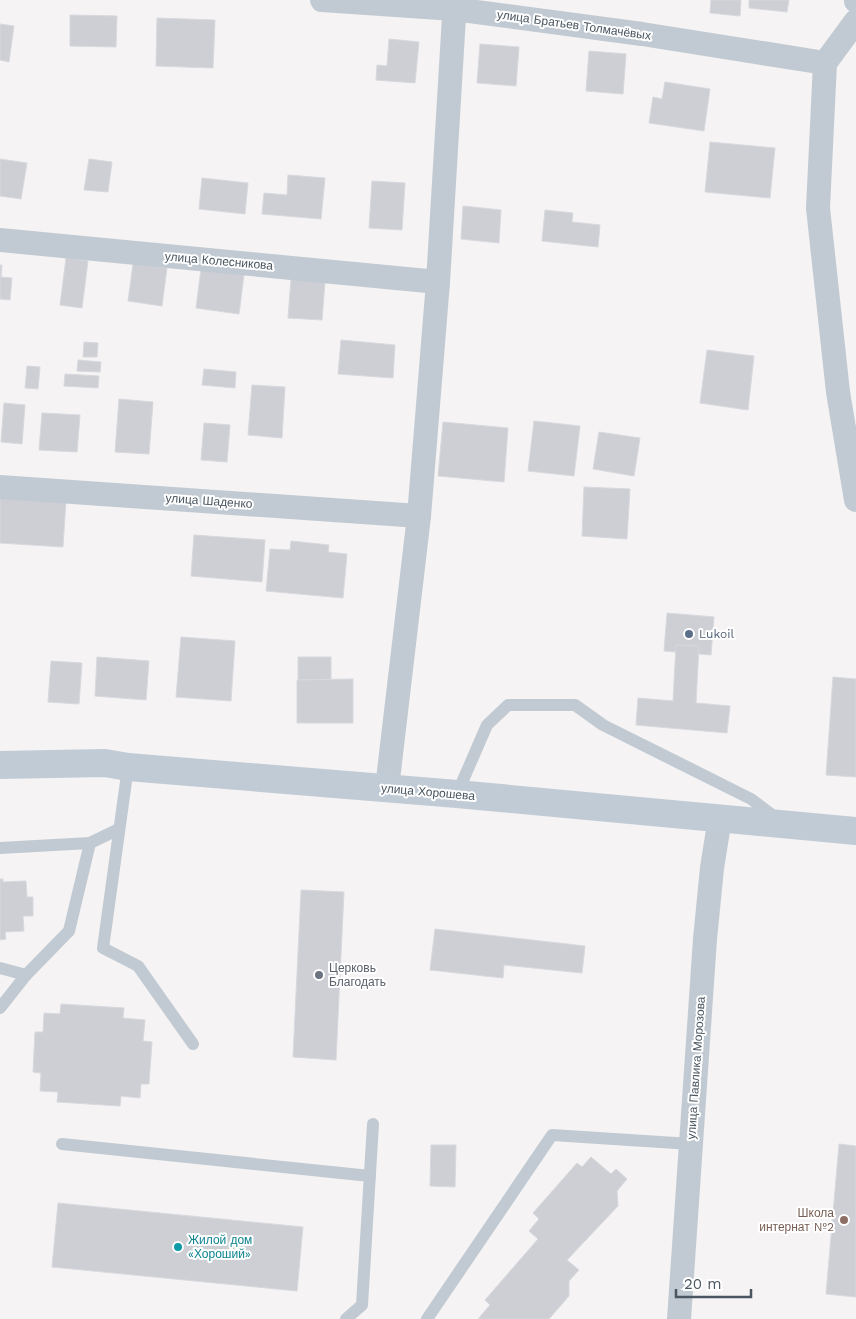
<svg xmlns="http://www.w3.org/2000/svg" width="856" height="1319" viewBox="0 0 856 1319" font-family="'Work Sans',sans-serif">
<style>
.building{fill:#cdcfd5;stroke:#d7d9de}
.lines{fill:none;stroke-linecap:round;stroke-linejoin:round}
.lane{stroke:#c1cad2;stroke-width:12}
.street{stroke:#c1cad2;stroke-width:24}
.secondary{stroke:#c1cbd6;stroke-width:28}
.service-dot{fill:#5c6f8a;stroke:#fff;stroke-width:2}
.worship-dot{fill:#6b7280;stroke:#fff;stroke-width:2}
.education-dot{fill:#8d6e63;stroke:#fff;stroke-width:2}
.culture-dot{fill:#0f9aa8;stroke:#fff;stroke-width:2}
.labels{text-anchor:middle;stroke-width:4;stroke-linejoin:round;paint-order:stroke}
.street-label{font-size:12px;fill:#4a5661;stroke:#fff}
.service-label{font-size:12px;fill:#4e5e75;stroke:#fff;text-anchor:start}
.worship-label{font-size:12px;fill:#5b616d;stroke:#fff;text-anchor:start}
.education-label{font-size:12px;fill:#785e54;stroke:#fff;text-anchor:end}
.culture-label{font-size:12px;fill:#0d838f;stroke:#fff;text-anchor:start}
</style>
<rect width="100%" height="100%" fill="#f5f3f3"/>
<g class="building">
<polygon points="711,0 741,0 740,16 710,13"/>
<polygon points="749,0 789,0 787,12 749,8"/>
<polygon points="70,15 117,16 116,47 70,46"/>
<polygon points="157,18 215,20 213,68 156,66"/>
<polygon points="0,24 14,26 9,62 0,60"/>
<polygon points="389,39 419,42 415,83 376,80 377,65 387,66"/>
<polygon points="480,44 519,47 516,86 477,83"/>
<polygon points="589,51 626,54 623,94 586,91"/>
<polygon points="665,82 710,89 704,131 649,123 653,97 662,99"/>
<polygon points="710,142 775,148 770,198 705,192"/>
<polygon points="0,159 27,163 21,199 0,196"/>
<polygon points="89,159 112,162 108,192 84,190"/>
<polygon points="288,175 325,178 321,219 262,214 264,193 287,195"/>
<polygon points="202,178 248,183 245,214 199,209"/>
<polygon points="372,181 405,183 402,230 369,228"/>
<polygon points="463,206 501,210 499,243 461,239"/>
<polygon points="545,210 573,213 572,222 600,225 598,247 542,241"/>
<polygon points="66,258 88,261 82,308 60,305"/>
<polygon points="133,264 167,268 162,306 128,301"/>
<polygon points="0,265 2,265 1,277 12,278 10,300 0,299"/>
<polygon points="201,269 244,275 239,314 196,308"/>
<polygon points="291,279 325,282 322,320 288,318"/>
<polygon points="341,340 395,345 393,378 338,374"/>
<polygon points="84,342 98,343 97,357 83,357"/>
<polygon points="707,350 754,356 748,410 700,403"/>
<polygon points="78,360 101,362 100,372 77,371"/>
<polygon points="27,366 40,367 38,389 25,388"/>
<polygon points="204,369 236,372 235,388 202,385"/>
<polygon points="65,374 99,376 98,388 64,386"/>
<polygon points="252,385 285,387 282,438 248,435"/>
<polygon points="119,399 153,402 149,454 115,452"/>
<polygon points="4,403 25,405 22,444 1,442"/>
<polygon points="42,413 80,415 77,452 39,450"/>
<polygon points="534,421 580,426 574,476 528,471"/>
<polygon points="443,422 508,428 504,482 438,476"/>
<polygon points="204,423 230,425 227,462 201,460"/>
<polygon points="599,432 640,438 634,476 593,469"/>
<polygon points="584,487 630,489 627,539 582,536"/>
<polygon points="0,495 66,500 63,547 0,543"/>
<polygon points="194,535 265,540 262,582 191,576"/>
<polygon points="291,541 329,545 328,552 347,554 343,598 266,591 270,549 290,550"/>
<polygon points="667,613 714,617 711,655 664,651"/>
<polygon points="181,637 235,641 231,701 176,697"/>
<polygon points="676,645 699,646 696,703 730,706 727,733 636,725 638,698 673,701"/>
<polygon points="97,657 149,661 146,700 95,696"/>
<rect x="298" y="657" width="33" height="23"/>
<polygon points="51,661 82,663 79,704 48,702"/>
<polygon points="833,677 856,679 856,777 826,775"/>
<polygon points="353,679 353,723 297,723 297,680"/>
<polygon points="0,879 3,879 3,882 26,881 27,897 33,897 33,916 23,916 24,931 5,932 6,939 0,940"/>
<polygon points="301,890 344,892 336,1060 293,1057"/>
<polygon points="435,929 585,946 582,973 504,965 503,978 430,970"/>
<polygon points="61,1004 124,1008 123,1018 145,1020 143,1041 152,1042 149,1084 141,1084 140,1098 121,1096 120,1106 57,1102 58,1092 40,1091 41,1073 33,1072 35,1032 43,1032 44,1013 60,1014"/>
<polygon points="839,1144 856,1146 856,1297 826,1294"/>
<polygon points="431,1145 456,1145 455,1187 430,1186"/>
<polygon points="591,1157 611,1174 616,1169 627,1179 617,1191 618,1206 567,1260 579,1270 569,1281 569,1296 549,1319 478,1319 490,1305 485,1300 538,1239 529,1231 539,1219 533,1213 577,1163 582,1167"/>
<polygon points="58,1203 303,1227 297,1291 52,1267"/>
</g>
<g class="lines">
<g class="lane">
<polyline points="128,767 103,948 138,966 193,1044"/>
<polyline points="457,794 487,725 508,705 575,705 603,725 751,799 776,818"/>
<polyline points="0,848 90,843"/>
<polyline points="0,968 26,975 69,931 90,843 119,829"/>
<polyline points="0,1008 26,975"/>
<polyline points="62,1144 370,1176"/>
<polyline points="346,1319 362,1305 373,1124"/>
<polyline points="427,1319 552,1135 691,1144"/>
</g>
<g class="street">
<polyline points="322,0 454,9 642,34 825,63"/>
<polyline points="856,0 856,1"/>
<polyline points="856,21 825,63 818,208 838,392 856,500"/>
<polyline points="0,240 438,282"/>
<polyline points="0,487 419,516"/>
<polyline points="387,788 419,516 438,282 455,0"/>
<polyline points="679,1319 705,939 712,868 720,818"/>
</g>
<polyline class="secondary" points="0,765 105,763 128,767 457,794 856,831"/>
</g>
<circle class="service-dot" cx="689" cy="634" r="5"/>
<circle class="worship-dot" cx="319" cy="975" r="5"/>
<circle class="education-dot" cx="844" cy="1220" r="5"/>
<circle class="culture-dot" cx="178" cy="1247" r="5"/>
<g class="labels">
<g class="street-label">
<text transform="translate(574 25) rotate(8)" y="4">улица Братьев Толмачёвых</text>
<text transform="translate(219 261) rotate(5)" y="4">улица Колесникова</text>
<text transform="translate(209 501) rotate(4)" y="4">улица Шаденко</text>
<text transform="translate(428 792) rotate(5)" y="4">улица Хорошева</text>
<text transform="translate(696 1068) rotate(-86)" y="4">улица Павлика Морозова</text>
</g>
<g class="service-label">
<text x="699" y="638">Lukoil</text>
</g>
<g class="worship-label">
<text x="329" y="972">Церковь<tspan x="329" dy="14">Благодать</tspan></text>
</g>
<g class="education-label">
<text x="834" y="1217">Школа<tspan x="834" dy="14">интернат №2</tspan></text>
</g>
<g class="culture-label">
<text x="188" y="1244">Жилой дом<tspan x="188" dy="14">«Хороший»</tspan></text>
</g>
</g>
<path d="M676 1289v8h75v-8" fill="none" stroke="#4a5661" stroke-width="2.5"/>
<text x="684" y="1289" font-size="15" fill="#4a5661" stroke="#ffffff" stroke-width="4" paint-order="stroke">20 m</text>
</svg>
